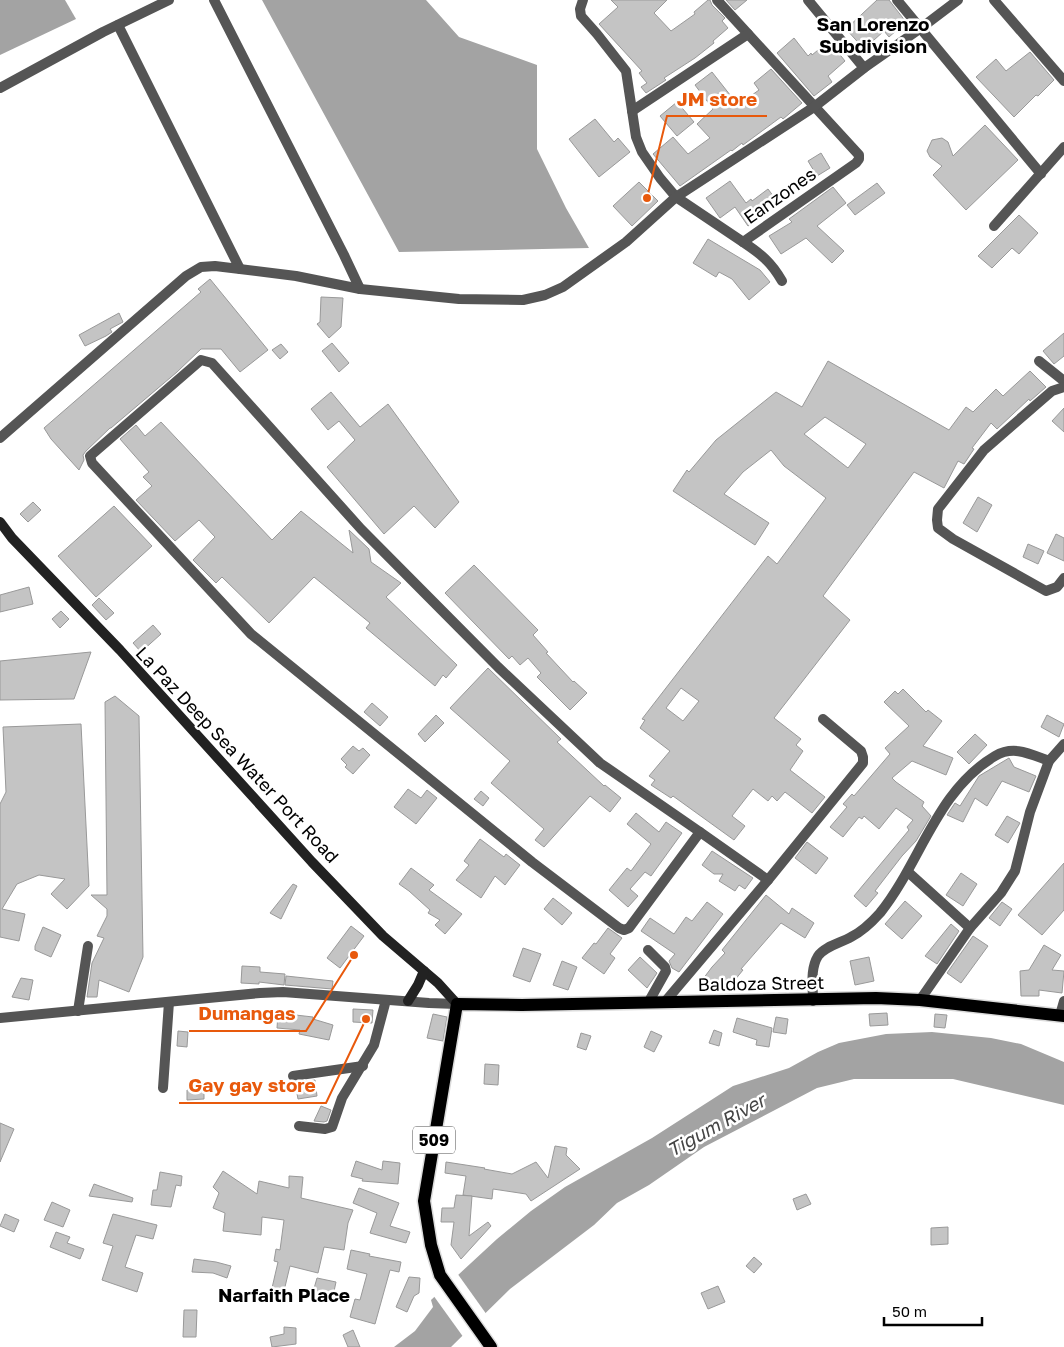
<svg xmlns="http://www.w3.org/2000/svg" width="1064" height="1347" viewBox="0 0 1064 1347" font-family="'Golos Text',sans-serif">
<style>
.water{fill:#a3a3a3}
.pier{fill:#fff}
.building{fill:#c4c4c4;stroke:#999;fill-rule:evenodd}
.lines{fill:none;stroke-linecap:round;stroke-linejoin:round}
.primary-casing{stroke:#dbdbdb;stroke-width:15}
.minor{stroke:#555;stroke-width:10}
.tertiary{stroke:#555;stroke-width:10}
.secondary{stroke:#222;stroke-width:10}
.primary{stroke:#000;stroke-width:12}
.labels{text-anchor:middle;stroke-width:5;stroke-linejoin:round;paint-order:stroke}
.shield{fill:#fff;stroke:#4c4c4c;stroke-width:1}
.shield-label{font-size:16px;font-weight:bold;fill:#000}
.street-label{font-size:18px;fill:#000;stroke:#fff}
.neighbourhood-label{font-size:19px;font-weight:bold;fill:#000;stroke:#fff}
.water-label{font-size:19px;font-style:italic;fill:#444;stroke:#fff}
.leader{fill:none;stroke:#e8590c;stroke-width:2}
.callout-dot{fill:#e8590c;stroke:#fff;stroke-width:2}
.callout-label{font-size:19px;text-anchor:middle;font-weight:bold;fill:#e8590c;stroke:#fff;stroke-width:5;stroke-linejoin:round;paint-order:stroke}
</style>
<rect width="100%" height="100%" fill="#fff"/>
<g class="water">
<polygon points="0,0 65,0 76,19 0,55"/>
<polygon points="262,0 426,0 459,37 537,65 537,149 566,208 589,248 399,252"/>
<polygon points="932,1032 991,1038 1021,1044 1064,1062 1064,1105 953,1079 854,1079 817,1088 704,1147 649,1185 617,1203 594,1225 510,1289 451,1347 394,1347 415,1331 433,1307 431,1300 497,1239 531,1211 565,1187 652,1138 733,1086 789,1068 818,1052 839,1043 886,1034"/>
</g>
<polygon class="pier" points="457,1273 487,1315 464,1338 433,1295"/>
<g class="building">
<polygon points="611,0 667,0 654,13 671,31 695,14 694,12 708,0 710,0 712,5 725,18 722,21 728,28 713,41 714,43 695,58 664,78 666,80 646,93 641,87 647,83 639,73 642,71 599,24 618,7"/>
<polygon points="726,0 747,0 735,10"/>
<polygon points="877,0 889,0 906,22 889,37 884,31 864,49 846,29"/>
<polygon points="794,38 808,56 811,53 812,55 829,41 845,61 828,76 832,82 814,96 777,53"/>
<polygon points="1030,52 1054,80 1038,96 1036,95 1014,117 976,77 996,59 1006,71"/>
<polygon points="771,69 802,103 783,119 781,117 743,145 742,143 732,151 731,150 680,186 653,154 673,137 688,154 710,138 697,124 713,109 695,85 712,72 738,105 759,90 754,83"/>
<polygon points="677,102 694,122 677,136 660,116"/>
<polygon points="595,119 614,142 618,138 630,152 599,177 569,139"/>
<polygon points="985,125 1018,160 966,210 933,175 942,166 930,157 927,151 932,140 942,138 948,142 953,156"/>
<polygon points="821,153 830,168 817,176 808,161"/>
<polygon points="730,181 746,203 751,199 752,201 768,189 774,197 758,209 763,216 748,226 735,207 720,218 706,198"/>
<polygon points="639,182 658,201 632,226 613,206"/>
<polygon points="877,183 885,193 855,215 847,205"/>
<polygon points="833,187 846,203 817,226 844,251 832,263 806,238 781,254 769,236 792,222 789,219"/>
<polygon points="1019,215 1038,233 1019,254 1012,248 992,268 978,256"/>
<polygon points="708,239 760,270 770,282 749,300 732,279 719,272 716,277 693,263"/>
<polygon points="210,279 268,350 240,372 221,349 201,349 177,372 111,428 110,428 86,451 83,455 84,460 79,470 51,439 44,428 201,292 198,289"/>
<polygon points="321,297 343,298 341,327 329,338 317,324 320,322"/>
<polygon points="119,313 123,322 110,329 112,332 106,336 85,346 79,335"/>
<polygon points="1064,333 1064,356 1054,364 1043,351"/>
<polygon points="332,343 349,363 339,372 322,351"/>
<polygon points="281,344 288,352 280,359 272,350"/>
<path d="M 828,361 L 949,430 L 966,407 L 973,412 L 996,389 L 1003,396 L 1030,371 L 1046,387 L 1030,401 L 1029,399 L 997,429 L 991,423 L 972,448 L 974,449 L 964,464 L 958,461 L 944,488 L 914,472 L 823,596 L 850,620 L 774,718 L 801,739 L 796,745 L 803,751 L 790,770 L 825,797 L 812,813 L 785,792 L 777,801 L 772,796 L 768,801 L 753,789 L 732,816 L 745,826 L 734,840 L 673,796 L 671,798 L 651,785 L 655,780 L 649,776 L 670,751 L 640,728 L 645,720 L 642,719 L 768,556 L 777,564 L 826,498 L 784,466 L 771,450 L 743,472 L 724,494 L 769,523 L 755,545 L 673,491 L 687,470 L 689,472 L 716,440 L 776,392 L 802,407 ZM 825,417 L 866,444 L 848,468 L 804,434 ZM 681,688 L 699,701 L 683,721 L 666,708 Z"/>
<polygon points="331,392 360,427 388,404 459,502 435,528 414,506 384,534 327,467 355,440 339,421 328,430 311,409"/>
<polygon points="1064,408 1064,432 1052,421"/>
<polygon points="161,422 272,540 301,511 353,553 349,530 369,549 371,562 401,583 386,597 457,665 446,678 443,675 435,686 366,628 370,623 314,577 269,623 222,577 216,583 193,560 215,537 199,520 175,541 136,500 152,486 143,477 149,472 120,439 136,425 145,436"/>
<polygon points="978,497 992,505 977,532 963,523"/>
<polygon points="33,502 41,510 28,522 20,514"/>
<polygon points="114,506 152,546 96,597 58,556"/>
<polygon points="1056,534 1064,538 1064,561 1047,553"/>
<polygon points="1028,544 1044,551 1038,564 1023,557"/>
<polygon points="474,565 538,630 533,635 548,652 546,653 573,682 574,681 587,693 570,710 537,677 541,673 528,658 520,665 512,656 509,659 445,593"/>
<polygon points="29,587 33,604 0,612 0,595"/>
<polygon points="99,598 114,613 106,620 92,605"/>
<polygon points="61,611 69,619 60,628 52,619"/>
<polygon points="153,625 161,634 141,652 133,643"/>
<polygon points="91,652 74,699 0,700 0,661"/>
<polygon points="488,668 561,739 557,742 604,786 605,785 621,798 610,812 590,796 544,847 535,840 544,829 491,783 510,761 450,708"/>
<polygon points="903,689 926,712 928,710 942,721 923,746 953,758 946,775 912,761 892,778 896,782 924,802 922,806 931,816 916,841 902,856 875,891 878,893 866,907 854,896 909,830 907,827 913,820 896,808 879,829 864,816 862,819 859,817 843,837 830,827 847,807 843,804 852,794 854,796 890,754 885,748 909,726 884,702 895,691 898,694"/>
<polygon points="115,696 139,716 143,957 129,992 99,980 97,997 87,997 92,963 104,938 97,936 107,916 107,909 91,895 107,895 105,702"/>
<polygon points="372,703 388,717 380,726 364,712"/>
<polygon points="436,715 444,723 425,742 418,734"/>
<polygon points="1047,715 1064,724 1059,737 1041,727"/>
<polygon points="81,724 89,886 67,909 51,894 65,879 39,875 17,884 2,909 25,914 19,941 0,937 0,804 6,792 3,727"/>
<polygon points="975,734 987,745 969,764 957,752"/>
<polygon points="353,746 359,751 363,748 370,755 353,774 345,767 347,765 341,759"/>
<polygon points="1009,758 1014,767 1036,776 1029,792 1002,781 987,806 975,798 963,822 947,815 955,803 960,806 979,776"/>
<polygon points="408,789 421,798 427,790 437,798 416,824 394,807"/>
<polygon points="481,791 489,798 483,806 474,799"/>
<polygon points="636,813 659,832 666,822 682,833 651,876 645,872 630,889 638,896 628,907 609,890 627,868 631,871 651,844 627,824"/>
<polygon points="1007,816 1020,823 1008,843 995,835"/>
<polygon points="480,839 504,857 506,854 520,865 505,885 495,876 481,898 456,880 469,865 464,861"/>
<polygon points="807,842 828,858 816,874 795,858"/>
<polygon points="712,851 753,878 745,889 739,885 735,891 719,881 723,874 714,874 702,865"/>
<polygon points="1064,863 1064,910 1042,935 1018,915"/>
<polygon points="411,868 434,885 429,890 462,914 445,934 435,925 440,920 428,913 430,910 409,891 399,884"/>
<polygon points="961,873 977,884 963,906 946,895"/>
<polygon points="293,884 297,886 281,919 270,913"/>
<polygon points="766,895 789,914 792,908 814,923 805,938 781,923 741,969 743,970 734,981 730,978 721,991 703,979 712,967 725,953 722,950"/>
<polygon points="553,898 572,913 562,925 544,909"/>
<polygon points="905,901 922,916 902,939 885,924"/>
<polygon points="707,902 723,914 679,972 672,968 669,961 675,954 641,931 650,918 674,934 686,917 692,921"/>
<polygon points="1002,902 1012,909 1000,926 989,918"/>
<polygon points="951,924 959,931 937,964 925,956"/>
<polygon points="351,926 364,936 340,968 327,958"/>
<polygon points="43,927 61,935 51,957 35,950 35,946"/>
<polygon points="608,928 622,938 610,954 615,958 604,974 582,958 594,943 596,944"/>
<polygon points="973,936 988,946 961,983 947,973"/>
<polygon points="1044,945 1061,955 1052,970 1064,971 1062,993 1039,990 1039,996 1021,996 1020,971 1029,970"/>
<polygon points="523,948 541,954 530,982 513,976"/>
<polygon points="640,957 657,973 647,988 628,970"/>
<polygon points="869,957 874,981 855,985 850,961"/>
<polygon points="562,961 577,967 568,990 553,985"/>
<polygon points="242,966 260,967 260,972 285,974 284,985 259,982 259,984 241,983"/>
<polygon points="286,976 333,981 332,989 285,985"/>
<polygon points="21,978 33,980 29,1000 12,997"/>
<polygon points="353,1009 373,1010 372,1023 353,1022"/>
<polygon points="278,1013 313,1017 313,1019 333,1025 329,1040 299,1034 300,1030 277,1028"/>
<polygon points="887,1013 888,1025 870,1026 869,1014"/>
<polygon points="433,1014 447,1017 443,1041 427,1038"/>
<polygon points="935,1014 947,1015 945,1028 934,1027"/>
<polygon points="776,1017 788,1019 786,1034 773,1032"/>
<polygon points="737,1018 772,1028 769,1047 756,1045 757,1040 733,1032"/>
<polygon points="714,1030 722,1033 719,1046 709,1043"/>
<polygon points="178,1031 188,1032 187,1047 177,1046"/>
<polygon points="651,1031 662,1036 654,1052 644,1047"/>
<polygon points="581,1033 591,1036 586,1050 577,1047"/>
<polygon points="485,1064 499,1065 498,1085 484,1084"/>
<polygon points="315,1080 317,1096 298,1099 295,1083"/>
<polygon points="204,1089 204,1099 187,1100 187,1090"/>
<polygon points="321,1106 331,1110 327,1121 324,1122 314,1121"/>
<polygon points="0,1123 14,1129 0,1162"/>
<polygon points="555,1146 567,1148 566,1155 580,1169 531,1201 526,1194 493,1189 492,1199 463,1195 466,1176 445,1173 446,1162 485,1168 484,1169 512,1174 536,1162 548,1178"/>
<polygon points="356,1161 382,1170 383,1161 400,1163 398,1184 362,1181 363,1179 351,1176"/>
<polygon points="223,1171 257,1194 259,1181 289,1188 289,1176 303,1177 301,1198 353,1210 348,1223 344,1250 324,1247 318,1273 290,1266 284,1291 272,1288 278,1262 274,1261 276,1249 280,1250 284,1220 262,1217 261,1235 223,1231 225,1213 213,1208 219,1193 213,1187"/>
<polygon points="160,1172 182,1176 181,1186 176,1185 171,1207 151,1205 153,1190 157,1190"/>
<polygon points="94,1184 133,1198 132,1202 89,1196"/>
<polygon points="359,1188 399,1203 390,1226 410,1232 406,1243 370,1233 377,1213 353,1203"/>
<polygon points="806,1194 811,1204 797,1210 793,1199"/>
<polygon points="456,1195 472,1196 469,1236 488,1222 491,1226 461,1259 451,1245 454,1222 441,1222 442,1208 454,1208"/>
<polygon points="52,1202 70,1210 63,1227 44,1220"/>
<polygon points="5,1214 19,1220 14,1232 0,1226"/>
<polygon points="113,1214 157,1225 153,1239 136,1235 125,1267 143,1273 137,1292 102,1280 113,1246 103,1243"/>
<polygon points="948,1227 948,1244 931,1245 931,1228"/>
<polygon points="56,1232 70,1237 67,1243 84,1249 80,1259 50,1247"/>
<polygon points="351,1250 370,1254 369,1256 401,1262 399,1272 390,1270 375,1324 350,1317 355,1299 360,1300 367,1274 347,1269"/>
<polygon points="754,1257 762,1264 754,1273 746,1266"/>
<polygon points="194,1259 216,1262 231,1266 227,1278 213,1273 192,1272"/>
<polygon points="409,1277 420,1278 419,1293 414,1296 407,1312 396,1307"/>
<polygon points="317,1278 336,1282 333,1296 313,1292"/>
<polygon points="718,1286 725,1302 708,1309 701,1293"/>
<polygon points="184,1310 197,1310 196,1337 183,1337"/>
<polygon points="284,1327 296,1328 296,1344 272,1347 270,1337 284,1334"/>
<polygon points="353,1330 360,1347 348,1347 343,1335"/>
</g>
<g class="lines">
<g class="primary-casing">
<polyline id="primary" points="491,1347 440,1275 431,1245 424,1201 457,1004 522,1005 876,998 920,1000 1064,1016"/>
</g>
<g class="minor">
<polyline points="214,0 344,255 360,289"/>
<polyline points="583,0 580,9 581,16 597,34 626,71 636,137 642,152 660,178 676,197 743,242 856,163 859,159 859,155 717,0"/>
<polyline points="808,0 864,68"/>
<polyline points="897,0 1041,174"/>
<polyline points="994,0 1064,81"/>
<polyline points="118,25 240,269"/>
<polyline points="0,88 103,32 169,0"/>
<polyline points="632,111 748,34"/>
<polyline points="994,226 1064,147"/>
<path d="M 743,242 C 761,254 771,262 782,281"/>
<polygon points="201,360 212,363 361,529 498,667 600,763 700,832 629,928 624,930 619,928 532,862 251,634 92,463 90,456"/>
<polyline points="1039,361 1064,381"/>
<polyline points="1064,387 1052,391 984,450 938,509 937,520 938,528 953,539 1046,591 1057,587 1064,578"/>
<polyline points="700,832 768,880"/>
<polyline points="908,872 970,928"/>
<polyline points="920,1000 970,928 1001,893 1015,871 1030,812 1049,761 1064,744"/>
<path d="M 813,1001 C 813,986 810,969 818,956 C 825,946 841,943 851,937 C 861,932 872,922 880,913 C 921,862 936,791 995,756 C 1014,745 1030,754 1049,761"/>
<polyline points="648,1003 666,971 665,967 648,950"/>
<polyline points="664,1003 768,880 863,763 863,757 861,751 823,719"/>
<polyline points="78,1011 88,946"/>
<polyline points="1060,1015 1064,1001"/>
<polyline points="293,1076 363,1066"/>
<polyline points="163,1088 169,1002"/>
<polyline points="299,1126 325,1129 332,1127 342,1098 374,1045 386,1000"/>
</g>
<g class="tertiary">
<polyline points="0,438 186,276 201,267 215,266 296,276 360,289 459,299 523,300 545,295 563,287 626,242 676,197 814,107 864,68 921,28 958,0"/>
<polyline points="0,1018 260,993 283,992 429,1003 457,1004"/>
</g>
<g class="secondary">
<polyline points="0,522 12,538 120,650 312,862 383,936 438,983 457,1004"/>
<polyline points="408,1001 418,985 424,971"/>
</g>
<use href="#primary" class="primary"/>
</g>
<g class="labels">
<rect class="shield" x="413" y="1126.5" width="42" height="27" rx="4"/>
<g class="shield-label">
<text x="434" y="1146">509</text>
</g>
<g class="street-label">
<text transform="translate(780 196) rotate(-35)" y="6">Eanzones</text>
<text transform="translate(237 755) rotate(47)" y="6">La Paz Deep Sea Water Port Road</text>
<text transform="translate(761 984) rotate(-1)" y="6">Baldoza Street</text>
</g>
<g class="neighbourhood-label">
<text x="873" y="31">San Lorenzo<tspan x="873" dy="22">Subdivision</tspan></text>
<text x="284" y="1302">Narfaith Place</text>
</g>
<g class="water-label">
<text transform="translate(716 1125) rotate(-29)" y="7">Tigum River</text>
</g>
</g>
<path class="leader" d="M647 198L667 116H767M354 955L306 1031H189M366 1019L326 1103H179"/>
<g class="callout-dot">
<circle cx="647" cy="198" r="5"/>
<circle cx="354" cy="955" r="5"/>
<circle cx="366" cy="1019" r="5"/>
</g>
<g class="callout-label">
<text x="717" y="106">JM store</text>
<text x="247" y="1020">Dumangas</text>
<text x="252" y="1092">Gay gay store</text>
</g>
<path d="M884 1317v8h98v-8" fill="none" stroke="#000000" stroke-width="2.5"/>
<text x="892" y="1317" font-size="15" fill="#000000" stroke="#ffffff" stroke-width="4" paint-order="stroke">50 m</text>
</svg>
